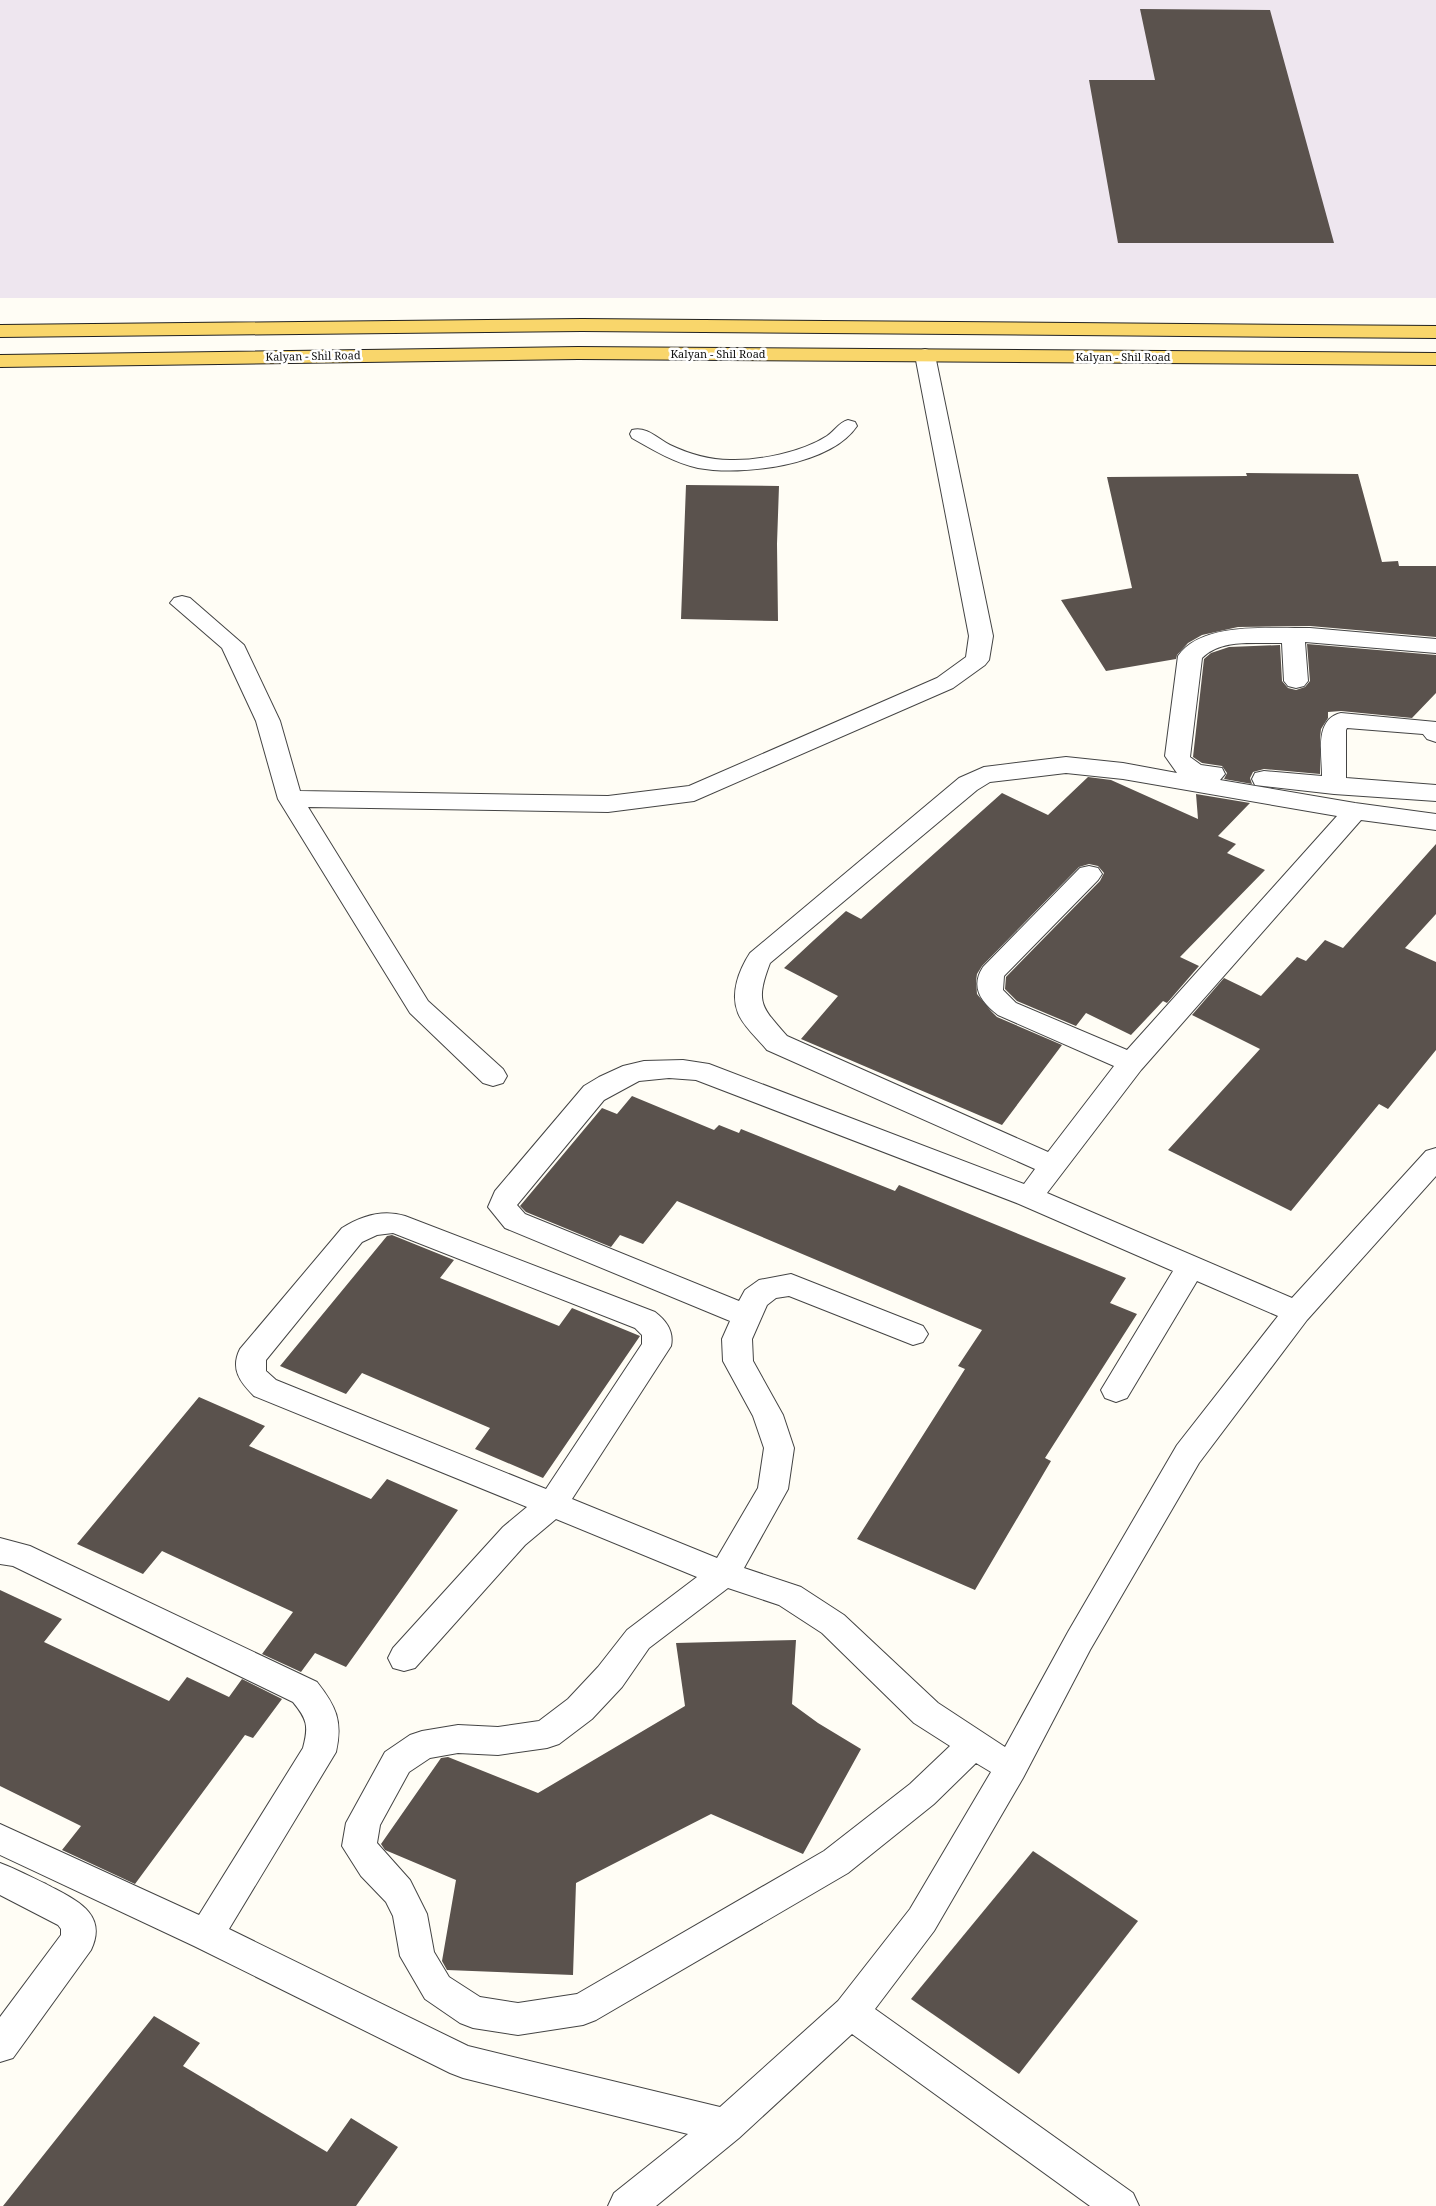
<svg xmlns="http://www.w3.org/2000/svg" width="1436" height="2206" viewBox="0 0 1436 2206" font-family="'Noto Serif',serif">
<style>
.industrial{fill:#eee6ef}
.building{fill:#5a524d}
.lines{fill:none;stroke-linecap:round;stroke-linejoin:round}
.lane-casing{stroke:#444;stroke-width:2}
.street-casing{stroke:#444;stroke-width:2}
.primary-casing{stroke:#222;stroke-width:2}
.lane{fill:#fff;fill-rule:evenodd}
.street{fill:#fff;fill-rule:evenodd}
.primary{fill:#f9d66b;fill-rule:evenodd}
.labels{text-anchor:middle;stroke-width:5;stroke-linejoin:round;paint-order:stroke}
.far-street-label{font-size:11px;fill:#111;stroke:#fff}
</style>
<rect width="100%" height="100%" fill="#fffdf5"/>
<rect class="industrial" x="0" y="0" width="1436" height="298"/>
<g class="building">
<polygon points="1140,9 1270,10 1334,243 1118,243 1089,80 1155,80"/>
<polygon points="1246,473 1358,474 1382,562 1398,561 1399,566 1436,566 1436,637 1310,626 1238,627 1202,635 1188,643 1177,655 1176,659 1106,671 1061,600 1132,588 1107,477 1247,476"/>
<polygon points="686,485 779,486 777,544 778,621 681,619"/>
<polygon points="1307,644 1436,655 1436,693 1412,718 1341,711 1328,712 1328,718 1321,729 1320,738 1320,774 1264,769 1253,772 1250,778 1252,784 1224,779 1227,773 1222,766 1202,763 1193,757 1204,659 1211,653 1229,647 1280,645 1282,681 1288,688 1296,690 1305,687 1310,681"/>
<polygon points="1088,777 1111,780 1198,819 1196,794 1250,803 1218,836 1236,844 1227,853 1265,870 1180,957 1199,966 1167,1003 1163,1001 1131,1035 1086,1013 1076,1026 1017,1001 1005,989 1006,977 1100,881 1104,873 1098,866 1089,864 1079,867 982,966 977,974 976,981 977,994 991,1011 997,1017 1062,1045 1002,1125 801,1039 838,996 784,968 814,940 846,911 861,919 1002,793 1048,815"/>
<polygon points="1436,844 1436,914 1405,948 1436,962 1436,1050 1388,1109 1379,1104 1291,1211 1168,1150 1260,1049 1192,1015 1224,978 1261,996 1297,957 1306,961 1325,940 1343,948"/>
<polygon points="632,1096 714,1130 719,1125 739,1133 741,1129 895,1191 899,1185 1126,1278 1110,1303 1137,1314 1045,1458 1051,1461 975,1590 857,1539 965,1369 958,1366 982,1330 677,1201 643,1244 620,1235 611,1247 526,1212 520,1206 602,1108 617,1114"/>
<polygon points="392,1235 454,1260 440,1278 559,1326 572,1308 640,1336 543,1478 475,1449 490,1428 362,1373 346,1394 280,1366 387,1236"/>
<polygon points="199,1397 265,1426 249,1446 371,1499 387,1479 458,1510 346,1667 315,1653 301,1672 262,1654 293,1612 162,1551 143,1574 77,1544"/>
<polygon points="0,1590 62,1619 44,1642 169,1701 187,1677 229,1697 242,1679 282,1699 253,1738 245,1735 135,1884 62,1850 81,1826 0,1786"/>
<polygon points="796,1640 792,1704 818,1723 861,1749 803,1854 711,1814 576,1883 573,1975 447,1970 442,1961 456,1880 385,1850 381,1844 441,1758 448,1757 538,1793 685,1706 676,1643"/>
<polygon points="1033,1851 1138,1921 1019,2074 911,1999"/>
<polygon points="154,2016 200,2043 183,2066 327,2152 351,2118 398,2147 356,2206 3,2206"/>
</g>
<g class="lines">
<g class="lane-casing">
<path id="lane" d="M 848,420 L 855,422 L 857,426 C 830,466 742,476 698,468 C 675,463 653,450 632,438 L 630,434 L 632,430 C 647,426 658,439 670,445 C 689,454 710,460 730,460 C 759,461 802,452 827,436 C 835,431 838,423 848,420 Z"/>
</g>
<g class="street-casing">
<g id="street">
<polygon points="925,349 932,351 935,355 993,636 989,660 985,665 953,688 694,801 608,812 308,807 428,1001 503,1069 507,1076 503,1083 493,1086 483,1083 410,1013 278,799 256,721 222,648 170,603 174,598 182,596 190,598 244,645 280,721 300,791 608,796 689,786 937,678 966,657 969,636 915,355 918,351"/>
<path d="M 1310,628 L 1436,639 L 1436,653 L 1305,642 L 1308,681 L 1304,686 L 1296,688 L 1288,686 L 1284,681 L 1282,643 C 1256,644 1221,638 1202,658 L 1190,757 L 1201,765 L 1222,768 L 1225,774 L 1220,780 L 1355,803 L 1436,814 L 1436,830 L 1361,820 L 1141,1070 L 1047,1193 L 1292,1298 L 1426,1151 L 1436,1148 L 1436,1176 L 1307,1320 L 1199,1463 L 1090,1650 L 1023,1778 L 934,1931 L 875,2009 L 1133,2193 L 1139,2206 L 1090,2206 L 852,2034 L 739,2138 L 656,2206 L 608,2206 L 614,2193 L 688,2134 L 463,2078 L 450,2073 L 194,1946 L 0,1855 L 0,1824 L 199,1915 L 303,1748 C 309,1726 307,1719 293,1702 L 13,1566 L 0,1564 L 0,1538 L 30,1546 L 317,1682 C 336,1706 343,1721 336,1752 L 229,1929 L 468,2046 L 720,2107 L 838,2001 L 910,1909 L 991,1772 L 976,1763 L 934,1804 L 848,1873 L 596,2020 L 583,2025 L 518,2035 L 473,2028 L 460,2023 L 425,1999 L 400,1956 L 393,1916 L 386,1902 L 361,1876 L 342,1846 L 346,1823 L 385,1752 L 410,1735 L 422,1731 L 458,1725 L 498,1727 L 539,1721 L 568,1699 L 598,1667 L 627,1630 L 697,1577 L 556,1519 L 525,1545 L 415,1668 L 404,1671 L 393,1668 L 388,1658 L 393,1648 L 503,1527 L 527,1507 L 254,1396 C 240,1382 230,1369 240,1349 L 342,1228 C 361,1216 383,1209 405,1216 L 655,1312 C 667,1321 674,1332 671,1346 L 572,1499 L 717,1558 L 758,1488 L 764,1448 L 753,1416 L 723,1361 L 722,1339 L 730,1321 L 505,1228 L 488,1207 L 495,1191 L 584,1086 L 599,1077 L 623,1066 L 644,1061 L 683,1060 L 709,1064 L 1024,1184 L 1035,1169 L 767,1050 C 758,1039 743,1026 738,1013 C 730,993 739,970 750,953 L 959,778 L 984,767 L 1066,757 L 1123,763 L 1177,773 L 1165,756 L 1178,656 C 1202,621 1271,629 1310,628 ZM 1066,773 L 1123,779 L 1337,816 L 1127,1050 L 1016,1003 L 1003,990 L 1004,976 L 1098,880 L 1102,874 L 1098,868 L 1089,866 L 1080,868 L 983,967 C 970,987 981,1002 998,1015 L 1114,1066 L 1048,1152 L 787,1036 C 761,1006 755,1003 770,963 L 977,790 L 990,782 ZM 669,1078 L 696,1080 L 1019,1204 L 1173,1271 L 1101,1390 L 1105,1398 L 1116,1402 L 1127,1398 L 1197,1281 L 1278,1316 L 1177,1445 L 1068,1632 L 1005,1747 L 938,1703 L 844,1615 L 801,1587 L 744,1568 L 788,1489 L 794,1448 L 783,1415 L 753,1361 L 752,1339 L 767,1305 L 776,1298 L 789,1296 L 913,1345 L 923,1342 L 928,1334 L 923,1326 L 791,1274 L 759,1280 L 745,1290 L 739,1301 L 525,1214 L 517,1205 L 604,1100 L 639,1081 ZM 393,1233 L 635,1328 L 642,1335 L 642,1344 L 546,1489 L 276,1380 L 266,1371 L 266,1360 L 362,1242 L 377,1235 ZM 728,1588 L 779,1605 L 822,1633 L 914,1723 L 950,1746 L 910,1784 L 824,1851 L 577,1994 L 518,2003 L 480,1997 L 449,1977 L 434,1952 L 427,1914 L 410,1880 L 377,1843 L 380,1825 L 409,1772 L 430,1758 L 458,1753 L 498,1755 L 547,1748 L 559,1744 L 592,1719 L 622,1687 L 649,1648 Z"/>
<path d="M 1341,713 L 1436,722 L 1436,742 L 1427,739 L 1423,734 L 1347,728 L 1346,730 L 1346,778 L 1436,785 L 1436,801 L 1334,794 L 1255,785 L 1252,779 L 1255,773 L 1264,771 L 1322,776 C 1322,754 1314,719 1341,713 Z"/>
<path d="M 0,1863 C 16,1869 31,1877 46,1884 C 73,1899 109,1912 91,1950 L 13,2058 L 0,2062 L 0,2017 L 61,1935 L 61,1929 L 58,1925 L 0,1895 Z"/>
</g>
</g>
<g class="primary-casing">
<g id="primary">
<polygon points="582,319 1436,326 1436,338 582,331 0,337 0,325"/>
<polygon points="578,347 1436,353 1436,365 578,359 0,367 0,355"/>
</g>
</g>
<use href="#lane" class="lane"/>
<use href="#street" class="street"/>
<use href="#primary" class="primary"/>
</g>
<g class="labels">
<g class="far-street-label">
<text x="718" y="358">Kalyan - Shil Road</text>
<text transform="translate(313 356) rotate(-1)" y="4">Kalyan - Shil Road</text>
<text x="1123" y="361">Kalyan - Shil Road</text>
</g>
</g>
</svg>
